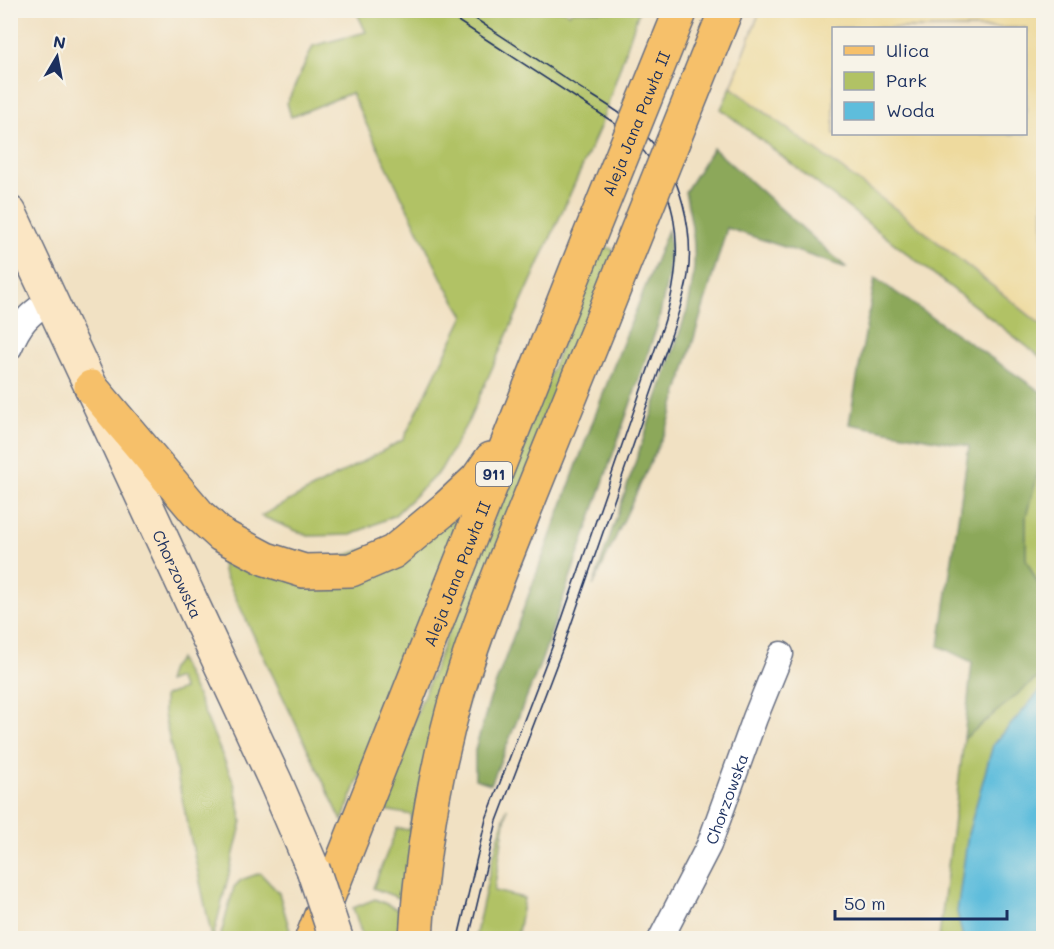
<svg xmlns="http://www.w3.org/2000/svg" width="1054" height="949" font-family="Mali,sans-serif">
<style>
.green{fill:#b1c265;stroke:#667862;stroke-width:1.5}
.forest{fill:#8ca85a;stroke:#546c5c;stroke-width:1.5}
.sand{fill:#eeda9e;stroke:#84847e;stroke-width:1.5;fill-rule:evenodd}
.water{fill:#5ebddc;stroke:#3c769d;stroke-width:1.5}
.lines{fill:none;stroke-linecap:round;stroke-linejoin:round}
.street-casing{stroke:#666d81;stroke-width:27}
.secondary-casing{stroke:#666d81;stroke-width:36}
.primary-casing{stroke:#666d81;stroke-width:36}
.street{stroke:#fff;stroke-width:24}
.secondary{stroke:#fbe6c4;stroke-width:33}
.primary{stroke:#f6c06b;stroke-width:33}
.tram{stroke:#1b2f5e;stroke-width:1.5}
.secondary-bridge-casing{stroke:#666d81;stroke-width:36;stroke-linecap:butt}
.primary-bridge-casing{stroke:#666d81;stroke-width:36;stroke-linecap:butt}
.secondary-bridge{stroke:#fbe6c4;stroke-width:33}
.primary-bridge{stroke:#f6c06b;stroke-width:33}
.labels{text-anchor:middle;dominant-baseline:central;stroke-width:5;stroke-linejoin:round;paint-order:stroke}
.shield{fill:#f7f3e8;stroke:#5d6a87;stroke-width:1.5}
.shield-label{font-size:15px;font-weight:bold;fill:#1b2f5e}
.street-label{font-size:16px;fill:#1b2f5e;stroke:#f7f3e8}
</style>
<rect width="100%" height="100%" fill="#f7f3e8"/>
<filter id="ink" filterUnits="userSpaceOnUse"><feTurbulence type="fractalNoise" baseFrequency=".0167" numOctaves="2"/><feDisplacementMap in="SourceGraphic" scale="12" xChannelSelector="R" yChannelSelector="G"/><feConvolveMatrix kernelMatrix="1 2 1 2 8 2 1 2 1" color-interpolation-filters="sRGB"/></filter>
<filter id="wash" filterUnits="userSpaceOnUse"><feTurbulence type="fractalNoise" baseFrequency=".008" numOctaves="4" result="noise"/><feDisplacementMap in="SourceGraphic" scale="24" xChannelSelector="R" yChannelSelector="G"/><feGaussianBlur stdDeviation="1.35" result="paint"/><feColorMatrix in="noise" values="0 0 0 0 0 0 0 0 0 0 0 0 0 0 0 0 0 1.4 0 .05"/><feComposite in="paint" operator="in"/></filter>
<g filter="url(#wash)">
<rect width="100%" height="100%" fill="#f1e1c3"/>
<path class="green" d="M564,10l5,4 3,-3h67l-39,116 -131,293 -29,51 -45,44 -44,20 -43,1 -47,-20 142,-76 61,-124 -20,-33 -93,-190 -60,24 -4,-14 26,-57 53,-14 -10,-21z
M731,87l165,122 147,117v33l-322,-250z
M601,245l13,5 -210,650 -31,-12 24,-60 12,2 3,-15 -33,-6z
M1041,392l3,3 -1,199 -17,-34v-44l17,-60z
M457,518l3,1 -2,8 -116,294 -111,-233 -8,-17 -2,-19 57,26z
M179,659l20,41 35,83 8,38 -29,117h-1l-48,-224v-18l19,-7 -5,-11 -11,4 4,-14z
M1043,675v263h-104l25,-199 68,-57z
M507,808l-13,83 30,7 -7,40h-42l18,-81z
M260,873l19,20 13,45h-72l14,-51 7,-7z
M375,899l27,12 -1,27h-38l-10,-30z"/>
<path class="forest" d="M713,148l134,120 -120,-40 -59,197 -75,161 94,-275c11,-47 9,-73 -2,-119z
M668,230l2,13 -2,33 -10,48 -117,338 -50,122 -16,-5v-29l15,-51 122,-329z
M875,278l166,114 2,64 -17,60v43l17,35v81l-11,7 -68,57 8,-77 -33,-16 30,-200 -120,-22z"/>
<path class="sand" d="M760,11h283v315l-147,-117 -165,-122zM834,28h192v106h-192z"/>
<path class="water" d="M1043,689v249h-80l-6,-26 11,-78 25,-89 47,-54z"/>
</g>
<g filter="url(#ink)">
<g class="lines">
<defs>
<g id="street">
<path d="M10,347c10,-24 18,-32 40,-47"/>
<path id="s1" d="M661,938l48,-93 46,-127 26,-64"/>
</g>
<g id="secondary">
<path id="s2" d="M10,213l266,570 37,86"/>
</g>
<g id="primary">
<path d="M91,387l109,129 21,19 45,24 38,12 47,-1 42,-18 53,-44 31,-29 14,-20"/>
<path id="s3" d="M312,938l276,-698"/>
<path d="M416,938c5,-84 19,-168 43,-250 20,-66 47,-131 73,-196 32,-78 64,-157 95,-236"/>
</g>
</defs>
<use href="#street" class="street-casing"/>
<use href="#secondary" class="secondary-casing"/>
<use href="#primary" class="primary-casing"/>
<use href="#street" class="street"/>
<use href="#secondary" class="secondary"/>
<use href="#primary" class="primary"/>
<path class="tram" d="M441,10l172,112c69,51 75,130 49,207l-108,313 -68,177 -28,119
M462,10c38,25 75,49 112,74 26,17 57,33 77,57 30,34 43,90 37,134 -3,20 -10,39 -16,58l-108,312 -67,176 -28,117"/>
<defs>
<path id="secondary-bridge" d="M313,869l23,69"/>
<g id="primary-bridge">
<path id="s4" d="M588,240l93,-230"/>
<path d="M627,256l99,-246"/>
</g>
</defs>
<use href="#secondary-bridge" class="secondary-bridge-casing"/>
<use href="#primary-bridge" class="primary-bridge-casing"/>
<use href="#secondary-bridge" class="secondary-bridge"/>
<use href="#primary-bridge" class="primary-bridge"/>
</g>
</g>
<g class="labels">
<rect class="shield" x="476" y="462" width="36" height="24" rx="4.5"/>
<g class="shield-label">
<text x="494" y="474">911</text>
</g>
<g class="street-label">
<text stroke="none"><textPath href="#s4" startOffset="126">Aleja Jana Pawła II</textPath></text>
<text stroke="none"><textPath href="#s2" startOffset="398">Chorzowska</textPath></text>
<text stroke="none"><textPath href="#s3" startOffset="392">Aleja Jana Pawła II</textPath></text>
<text stroke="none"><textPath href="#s1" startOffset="154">Chorzowska</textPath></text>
</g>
</g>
<rect width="1054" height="949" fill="none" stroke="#f7f3e8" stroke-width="36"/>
<rect x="832" y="27" width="195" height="108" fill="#f7f3e8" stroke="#9fa5b1" stroke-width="1.5"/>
<rect x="844" y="46" width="30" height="9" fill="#f6c06b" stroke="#9fa5b1" stroke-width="1.5"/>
<text x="886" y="57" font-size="18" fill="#1b2f5e">Ulica</text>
<rect x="844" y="72" width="30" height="18" fill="#b1c265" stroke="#9fa5b1" stroke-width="1.5"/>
<text x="886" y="87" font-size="18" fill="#1b2f5e">Park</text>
<rect x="844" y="102" width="30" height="18" fill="#5ebddc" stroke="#9fa5b1" stroke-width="1.5"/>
<text x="886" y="117" font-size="18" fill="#1b2f5e">Woda</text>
<g transform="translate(57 57) rotate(10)" stroke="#f7f3e8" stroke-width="4.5" paint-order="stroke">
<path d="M0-4.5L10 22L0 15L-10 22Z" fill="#1b2f5e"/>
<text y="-9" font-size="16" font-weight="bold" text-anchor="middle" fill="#1b2f5e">N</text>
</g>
<path d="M835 910v9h172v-9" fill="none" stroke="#1b2f5e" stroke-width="3"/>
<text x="844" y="910" font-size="18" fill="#1b2f5e" stroke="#f7f3e8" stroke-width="4.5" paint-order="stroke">50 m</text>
</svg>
